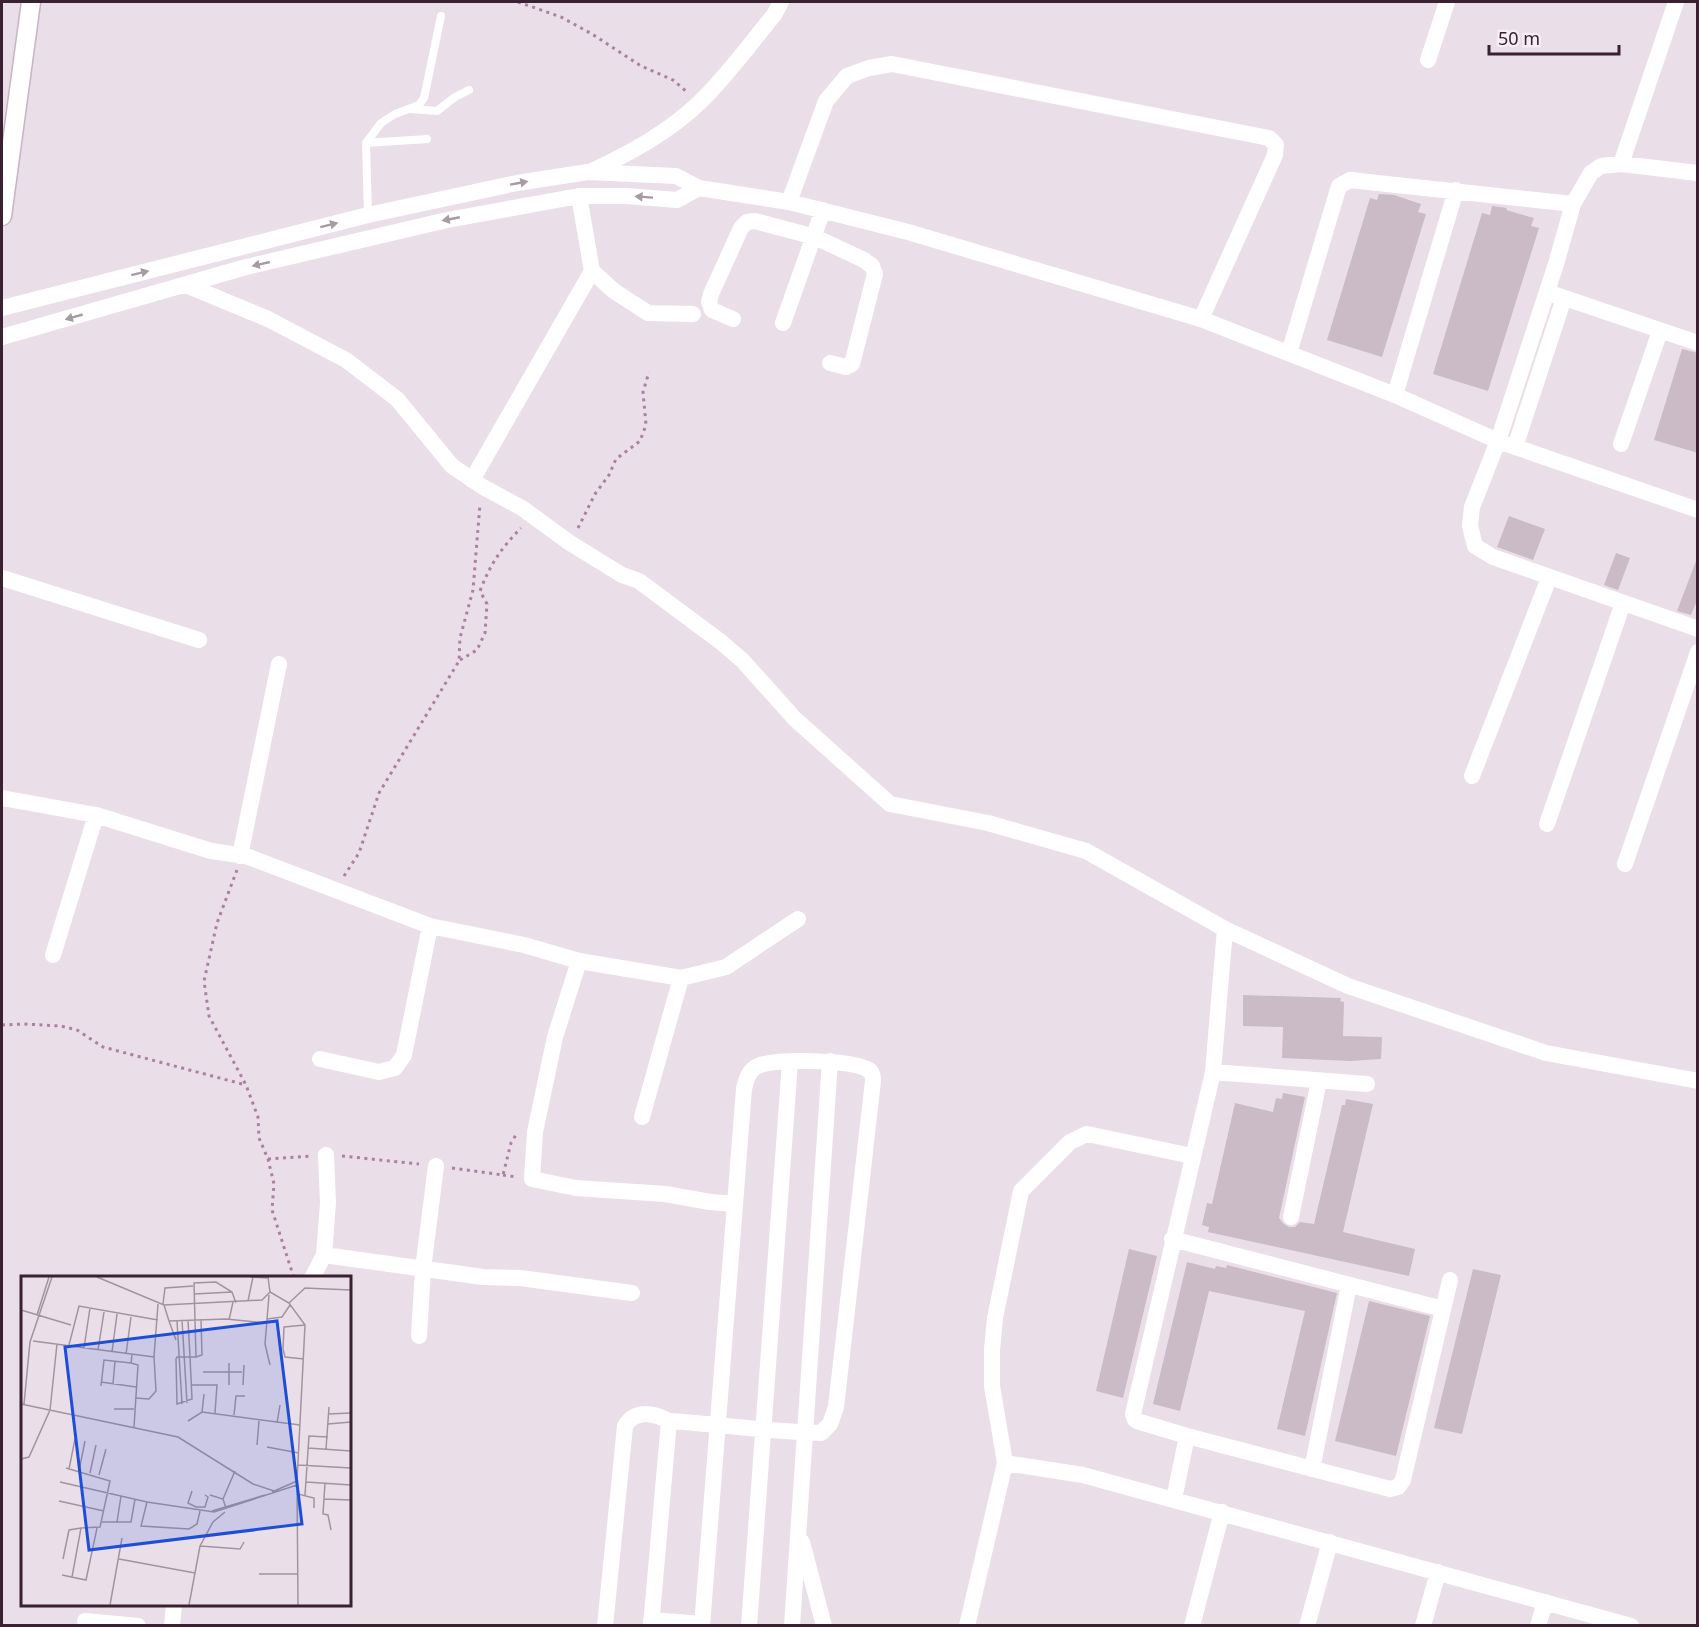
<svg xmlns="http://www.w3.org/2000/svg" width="1699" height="1627" font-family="'Noto Sans',sans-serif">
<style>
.building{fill:#cabbc7}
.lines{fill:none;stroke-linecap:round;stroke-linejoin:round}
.secondary-casing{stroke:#c9b2c4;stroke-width:21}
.path{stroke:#ac80a0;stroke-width:3;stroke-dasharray:3 4.5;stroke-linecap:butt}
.lane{stroke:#fff;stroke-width:8}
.street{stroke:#fff;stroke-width:16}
.secondary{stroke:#fff;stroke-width:18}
.oneway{fill:#a69ba2}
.inset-road{fill:none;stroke:#a3939f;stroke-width:1.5}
.view{fill:#1d4ed8;fill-opacity:0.15;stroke:#1d4ed8;stroke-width:3}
.inset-edge{fill:none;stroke:#392131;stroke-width:3}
</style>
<rect width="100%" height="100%" fill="#eadfe8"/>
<path class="building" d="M1379,194l15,1 27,9 -3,8 8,2 -44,143 -55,-17 43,-142 7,2z
M1492,206l15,2 -1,2 28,8 -3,8 8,2 -51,163 -55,-17 49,-161 8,2z
M1682,349l16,4v100l-44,-13z
M1509,516l36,13 -12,31 -36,-13z
M1616,553l14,5 -12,32 -14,-5z
M1696,561l2,37 -7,17 -14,-4z
M1243,995l98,3 -1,3 4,1 -1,34 39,1 -1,22 -31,2 -68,-3 1,-31 -40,-1z
M1283,1093l22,4 -26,121 5,6 5,3h6l5,-5 14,2 28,-119h3l1,-6 27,5 -30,128 72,17 -6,27 -201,-44 1,-5 -7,-2 5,-22 5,1 23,-101 38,9 3,-14 6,1z
M1129,1249l28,7 -34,142 -27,-7z
M1187,1262l28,7 1,-3 10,2 1,-3 110,28 -32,143 -28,-7 28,-118 -96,-20 -29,120 -27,-7z
M1473,1269l28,6 -39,159 -28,-6z
M1369,1301l61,15 -34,140 -61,-15z"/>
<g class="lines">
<defs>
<path id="secondary" d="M2,216l29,-214"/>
</defs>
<use href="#secondary" class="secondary-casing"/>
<path class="path" d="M518,2l43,15 31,17 49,32 32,14 14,12
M578,528l17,-34 14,-19 7,-16 24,-18 6,-16 -3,-33 6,-20
M460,660l17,-10 8,-17 2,-29 -7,-13c10,-26 21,-43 41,-63
M237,870l-20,53 -13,58 5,35 37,69 12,32 1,21 9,21 6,25 -2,26 22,68
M344,876l15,-23 20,-60 80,-132 1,-23 13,-48 7,-86
M2,1025l22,-1 37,2 16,4 26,17 143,38
M342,1156l77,8
M268,1159l43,-3
M452,1168l51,7 8,-32 6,-10
M503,1175l13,2"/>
<path class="lane" d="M411,109l26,2 18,-14 14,-7
M366,143l61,-4
M368,215l-2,-72 15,-20 14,-9 24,-9 5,-7 17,-82"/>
<path class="street" d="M1428,60l19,-58
M1621,164l55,-162
M592,171c38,-18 77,-39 108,-69 27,-26 50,-58 74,-87l7,-13
M1698,173l-77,-9 -20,2 -10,7 -18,31 -17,60 -58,177 -26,66 -2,19 5,20 18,11 205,72
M579,196l13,75 22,20 34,22 45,1
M789,202l37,-101 21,-25 22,-8 23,-4 377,74 7,7 -1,10 -74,164
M186,285l82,34 78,41 51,39 55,67 31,21 39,21 48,35 52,32 17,6 82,61 22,19 52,58 95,85 98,19 98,28 139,78 123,57 198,67 152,28
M1547,292l151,51
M2,308l366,-93 149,-32 71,-11 88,4 23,12 90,14 119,30 293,87 194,76 103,46 200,69
M733,319l-21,-9 -3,-8 2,-8 30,-66 6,-6 8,-1 60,16 49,23 8,6 3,8 -23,90 -6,3 -16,-4
M783,323l40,-113
M2,337l244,-70 201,-47 132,-24h47l51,4 22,-12
M1289,353l50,-167 11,-6 223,24
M1395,395l61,-205
M1621,444l39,-113
M1515,447l49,-149
M472,480l120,-209
M2,578l197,62
M1472,776l77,-198
M2,798l94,17 115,36 35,5 184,70 94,19 55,16 102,17 45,-11 72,-48
M1547,824l76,-221
M240,856l39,-192
M1625,864l73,-212
M53,955l43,-140
M579,961l-24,76 -20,95 -3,47 44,9 89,6 45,8 25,2
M320,1059l59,13 16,-4 9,-13 26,-129
M1213,1072l154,12
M642,1117l39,-139
M1291,1217l28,-136
M1172,1239l271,70
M324,1255l159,22 37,1 112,15
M312,1278l12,-23 4,-52 -2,-48
M419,1336l4,-67 13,-103
M1187,1436l203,53 8,-2 5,-7 47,-200
M1005,1463l78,12 548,151
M1312,1469l37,-184
M1174,1499l13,-63 -47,-14 -5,-2 -2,-6 80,-342 12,-143
M802,1542l22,84
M651,1620l51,4
M85,1621l53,5
M172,1626l2,-22
M605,1626l20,-200c10,-17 29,-13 44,-5
M651,1626l18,-205c50,3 101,11 152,12l9,-9 6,-17 37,-326c0,-5 -1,-10 -6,-12 -18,-9 -91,-11 -109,-3 -9,3 -12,14 -14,23l-42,537
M749,1626l41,-564
M792,1626l38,-565
M967,1626l38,-163 -13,-77v-36l3,-32 26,-127 49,-49 17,-8 105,22
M1192,1626l30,-114
M1307,1626l23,-84
M1423,1626l15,-54
M1538,1626l7,-24"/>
<use href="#secondary" class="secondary"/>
</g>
<defs><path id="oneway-solid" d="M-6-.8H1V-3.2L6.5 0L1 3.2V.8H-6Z" transform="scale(1.5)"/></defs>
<g class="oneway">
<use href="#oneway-solid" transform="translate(519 183) rotate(-10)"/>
<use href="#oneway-solid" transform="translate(644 197) rotate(-176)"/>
<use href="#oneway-solid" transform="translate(451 219) rotate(169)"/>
<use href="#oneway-solid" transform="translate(329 225) rotate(-14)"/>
<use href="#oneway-solid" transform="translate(261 264) rotate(167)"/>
<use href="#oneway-solid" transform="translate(140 273) rotate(-14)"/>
<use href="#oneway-solid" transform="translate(74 317) rotate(164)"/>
</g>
<g transform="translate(21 1276)">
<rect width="330" height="330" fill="#eadfe8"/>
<path class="inset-road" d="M76,1l67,28 98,-5 8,-8M229,1l18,1M247,1l2,15 19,11 16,22 -8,156 1,124M173,18l38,-2M248,19l-4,49 5,21M227,25l5,-24M268,27l16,-15 46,2M142,28l2,-16 28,-2M143,29l5,16 57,-2 40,4M0,34l50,15M16,39l12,-38M246,43l15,-2 8,-12M161,44l5,83M167,44l2,37 2,42 -15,5 -1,-45 1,-2h19l-2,-74 22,-1 16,10 4,11M208,44l4,-18M148,45l7,19M156,45l5,83M12,65l121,16M48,69l10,-39 79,14M63,72l6,-40M77,74l6,-38M91,76l5,-38M105,78l5,-37M111,79l-1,8 7,2 -4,62M175,81l6,-2 -1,-36M283,83l-19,-2 -2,-8 1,-22 21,-2M208,87v22M182,96h39M80,106l35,5M92,108l2,-23M170,109h26l-2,28M222,109l1,-20M80,110l3,-26 27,3M114,122l14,1 7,-8 -2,-34 4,-53M0,128l157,33 75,47 21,7M3,128l6,-62 22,-65M93,133h20M181,136l2,-18M307,138l23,-1M213,139l2,-19h9M167,145l14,-9 98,13M256,147l3,-18M307,148l23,-2M236,169l2,-24M246,171l32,6M287,172l43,3M305,173l3,-42M0,183l8,-2 21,-47 7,-66M277,189l53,3M45,192l44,13 -10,46 -19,1 -9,49M48,193l6,-30M58,195l6,-30M69,197l6,-28M78,199l7,-26M39,206l87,20 67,10 83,-27M285,206l45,3M304,207l-2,31 5,1 3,15M171,215l-4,12 8,4h9l3,-10 -3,-2M251,216l25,-11M277,218l16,4v10M189,219l13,4 3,9M284,219l4,-59 19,1M202,223l12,-28M303,223l27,1M38,225l45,10M126,226l-6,24 48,3 8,-5 3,-13M191,235l53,-16M81,246h29l4,-23M96,246l4,-26M179,270l40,3 4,-7M42,283l6,-29 12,-2M98,283l76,14M238,298h38M41,299l24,5 11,-52M89,329l12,-67M168,329l11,-59 13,-24 12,-10"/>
<path class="view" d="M256,45l25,203 -213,26 -24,-203z"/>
<rect width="330" height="330" class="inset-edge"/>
</g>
<rect width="1699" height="1627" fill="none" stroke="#392131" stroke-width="6"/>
<path d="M1489 45v9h130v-9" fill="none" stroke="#392131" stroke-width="3"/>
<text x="1498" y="45" font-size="18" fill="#392131" stroke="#f7eff6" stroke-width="4.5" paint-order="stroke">50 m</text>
</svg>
